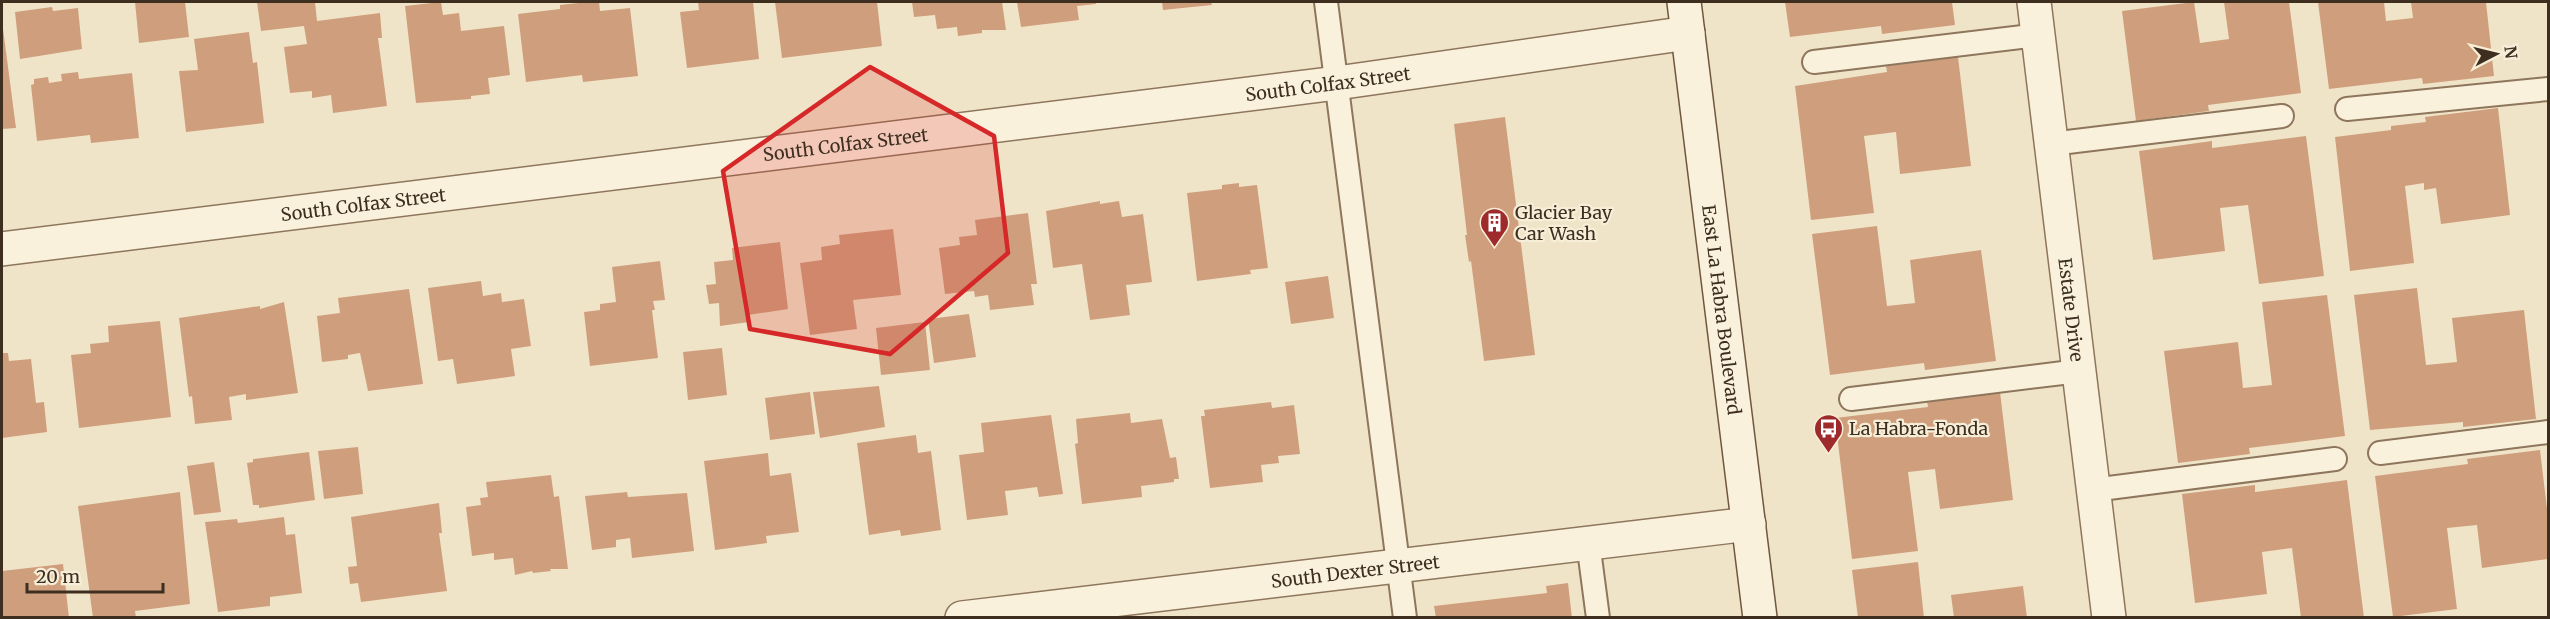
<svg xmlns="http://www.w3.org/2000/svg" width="2550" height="619" font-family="Merriweather,serif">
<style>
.building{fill:#cf9f7d}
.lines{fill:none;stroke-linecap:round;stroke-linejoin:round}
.service-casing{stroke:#8d765c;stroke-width:26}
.minor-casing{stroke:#8d765c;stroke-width:36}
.secondary-casing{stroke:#6f573f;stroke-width:36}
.service{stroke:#faf1dc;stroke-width:22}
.minor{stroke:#faf1dc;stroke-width:33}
.secondary{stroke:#faf1dc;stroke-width:33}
.marked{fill:#d62828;fill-opacity:0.2;stroke:#d62828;stroke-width:4.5;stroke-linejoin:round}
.labels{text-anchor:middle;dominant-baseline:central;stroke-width:4.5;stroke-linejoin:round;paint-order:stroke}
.street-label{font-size:18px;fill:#3d2e20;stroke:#f7eed8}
.poi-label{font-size:18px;fill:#3d2e20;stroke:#f7eed8;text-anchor:start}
</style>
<rect width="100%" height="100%" fill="#f0e4c8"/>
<path class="building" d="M135,2h50l4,35 -50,6z
M257,2h58l2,19 63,-8 2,25h-4l9,68 -54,7 -2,-18 -19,3v-7l-22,2 -6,-46 23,-3 -3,-18 -43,5z
M441,2l2,13 16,-2 2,18 43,-5 6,49 -22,3 2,16 -19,2v3l-55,4 -11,-97z
M588,2h11l1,9 30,-3 8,68 -55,6 -1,-7 -56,7 -8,-68 42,-5v-4z
M698,2h55l6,57 -72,9 -7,-56 19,-2z
M775,2h102l5,44 -100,12z
M912,2h90l4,28h-24v3l-24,3 -1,-9 -20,2 -2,-14 -21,2z
M1017,2h79v2l-19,2 2,14 -58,7z
M1162,2h49l1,3 -49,5z
M1785,2h167l3,23 -73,9 -1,-8 -91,11z
M2194,2l6,41 29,-4 -5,-37h65l12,91 -93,12 1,6 -73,10 -14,-110z
M2318,2h66l2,19 27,-3 -2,-16h75l8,74 -71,8 -1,-6 -93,11z
M52,7l1,4 25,-3 4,41 -62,10 -5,-47z
M2,21l14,107 -14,1z
M249,32l4,31 4,-1 7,61 -78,9 -7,-61 19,-1 -4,-31z
M1958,57l13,109 -71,8 -4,-42 -32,4 10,77 -63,7 -16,-134 92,-14 -1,-6z
M78,72l1,7 53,-6 7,65 -48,5 -1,-8 -53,6 -6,-56 3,-1v-5l14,-2 1,6 13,-2 -1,-7z
M2498,108l12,107 -69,9 -5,-36 -12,2v-7l-19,3 9,77 -64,8 -15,-134 56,-7v-4l35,-4 -1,-5z
M1505,117l30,238 -51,6 -13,-100 -2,1 -4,-27h2l-13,-111z
M2306,136l18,140 -65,8 -11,-79 -28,3 5,43 -72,9 -14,-109 73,-10v7z
M1239,183v4l18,-2 11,83 -18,2 1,4 -54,7 -10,-88 35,-4v-4z
M1100,201v3l19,-3 3,16 21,-3 9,68 -26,3 4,30 -40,5 -8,-56 -29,4 -7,-57z
M1028,213l9,71h-6l3,21 -44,5 -2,-15 -13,2 -1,-6 -29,3 -6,-46 21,-3 -1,-8 18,-2 -2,-15z
M1877,226l10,80 28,-3 -5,-43 71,-10 15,111 -71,9 -1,-7 -94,12 -18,-141z
M893,229l8,66 -48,5 4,29 -47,6 -10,-72 22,-3 -1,-13 19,-3 -1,-9z
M780,242l8,67 -40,6 1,7 -29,4 -1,-23 -10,1 -3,-19 10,-1 -2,-22 19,-2 -1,-12z
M660,261l5,39 -12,1 2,9h-3l6,48 -68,8 -6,-54 16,-2v-6l16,-2 -4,-35z
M1328,276l6,42 -43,6 -6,-42z
M481,281l2,15 18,-3 1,9 22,-3 7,47 -20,3 4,27 -58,8 -4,-25 -15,2 -10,-73z
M2417,288l9,77 31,-3 -5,-44 72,-8 12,109 -73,8v-5l-93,8 -16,-135z
M409,289l14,95 -55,7 -8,-38 -12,2v4l-26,3 -5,-46 23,-3 -2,-15z
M2327,295l18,141 -96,12 1,6 -72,9 -14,-112 74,-9 5,46 29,-3 -10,-83z
M284,302l14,91 -52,7v-6l-17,3 3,23 -37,4 -3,-28 -3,1 -10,-79 81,-12v3z
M969,314l7,43 -42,6 -6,-44z
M160,321l11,96 -92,11 -8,-73 20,-2 -1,-9 19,-2 -1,-16z
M925,322l5,48 -49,5 -5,-47z
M722,348l5,47 -39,5 -5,-48z
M2,353h6l1,8 22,-2 5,44 8,-1 3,30 -45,6z
M879,386l6,41 -65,11 -7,-46z
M810,392l5,42 -45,6 -5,-42z
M2000,392l13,108 -73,9 -5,-40 -27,3 10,79 -66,8 -17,-141 93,-11 -1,-6z
M1271,402l1,6 22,-3 6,49 -22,2 1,7 -18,2 2,17 -53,6 -9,-72h4l-1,-6z
M1130,413l1,10 31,-4 8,39 6,-1 3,22h-5v3l-33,4 1,11 -60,7 -7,-60 3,-1 -2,-24z
M1051,415l12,79 -24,3 -2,-10 -32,4 3,24 -41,5 -8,-65 25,-3 -3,-29z
M916,435l2,18 13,-2 10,79 -40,6 -1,-6 -31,5 -12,-92z
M358,447l5,47 -39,5 -6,-48z
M2540,450l8,67v42l-66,9 -5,-43 -30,3 10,81 -64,8 -18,-141 93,-12 -1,-5z
M309,452l6,48 -56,8v-3h-6l-6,-42 6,-1v-3z
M768,453l2,23 21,-3 8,59 -33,4 1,7 -52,7 -11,-89z
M214,462l7,50 -27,3 -7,-49z
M551,475l3,22 5,-1 9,73h-18l1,2 -18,2 -1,-2 -17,4 -2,-17 -19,2v-7l-22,3 -6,-49 15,-2 -1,-7 8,-1 -2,-15z
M2347,480l17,138h-63l-9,-70 -30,4 5,42 -72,9 -13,-109 73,-9v7z
M180,492l10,112 -55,7 1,7h-43l-15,-112z
M627,492l1,5 59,-4 7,58 -62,7 -2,-20 -14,2v7l-24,3 -7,-54z
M439,503l3,30h-3l8,58 -86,11 -3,-19 -8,1 -2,-17 9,-1 -6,-49z
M284,517l2,18 9,-1 7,59 -32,4v9l-52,6 -13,-90 32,-3 1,4z
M1918,562l6,56h-66l-6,-48z
M63,564l6,54h-67v-47z
M1568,583l4,35h-136l-2,-12 113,-13 -1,-7z
M2023,586l4,32h-73l-3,-23z"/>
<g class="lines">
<defs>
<path id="service" d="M1326,2l79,616
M1814,62l224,-27
M2347,109l201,-20
M2051,144l231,-28
M1851,399l228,-28
M2380,453l168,-21
M2093,490l242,-31
M1588,542l10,76"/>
<g id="minor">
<path id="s1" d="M2034,2l75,616"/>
<path id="s2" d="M2,249l1335,-166 351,-50"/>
<path id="s3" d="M962,618l787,-94"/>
</g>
<g id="secondary">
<path id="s4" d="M1684,2l76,616"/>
</g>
</defs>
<use href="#service" class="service-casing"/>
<use href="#minor" class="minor-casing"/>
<use href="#secondary" class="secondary-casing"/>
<use href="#service" class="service"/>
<use href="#minor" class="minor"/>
<use href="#secondary" class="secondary"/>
</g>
<path class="marked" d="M870,67l124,69 14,117 -118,101 -140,-25 -27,-158z"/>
<defs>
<symbol id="building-pin" viewBox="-11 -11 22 30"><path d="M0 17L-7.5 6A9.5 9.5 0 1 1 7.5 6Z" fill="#9e2a2b" stroke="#f7eed8"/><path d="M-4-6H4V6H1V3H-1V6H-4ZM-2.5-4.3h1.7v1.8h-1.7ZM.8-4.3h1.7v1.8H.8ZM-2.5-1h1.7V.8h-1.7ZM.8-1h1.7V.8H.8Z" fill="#fff"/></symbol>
<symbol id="bus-pin" viewBox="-11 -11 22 30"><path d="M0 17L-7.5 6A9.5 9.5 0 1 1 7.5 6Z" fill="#9e2a2b" stroke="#f7eed8"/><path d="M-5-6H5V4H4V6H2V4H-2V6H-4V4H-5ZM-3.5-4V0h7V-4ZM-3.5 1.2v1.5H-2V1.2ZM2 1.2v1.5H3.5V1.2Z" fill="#fff"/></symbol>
</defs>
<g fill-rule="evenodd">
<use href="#building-pin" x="1478" y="206" width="33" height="45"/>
<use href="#bus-pin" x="1812" y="412" width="33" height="45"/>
</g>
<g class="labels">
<g class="street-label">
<text stroke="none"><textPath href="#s2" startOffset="1336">South Colfax Street</textPath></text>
<text stroke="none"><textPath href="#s2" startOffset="850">South Colfax Street</textPath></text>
<text stroke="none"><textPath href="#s2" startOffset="364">South Colfax Street</textPath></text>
<text stroke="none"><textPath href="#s4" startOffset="310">East La Habra Boulevard</textPath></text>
<text stroke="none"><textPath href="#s1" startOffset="310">Estate Drive</textPath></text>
<text stroke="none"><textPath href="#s3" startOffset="396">South Dexter Street</textPath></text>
</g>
<g class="poi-label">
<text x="1515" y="212">Glacier Bay<tspan x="1515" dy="21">Car Wash</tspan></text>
<text x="1849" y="428">La Habra-Fonda</text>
</g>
</g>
<rect width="2550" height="619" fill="none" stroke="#3d2e20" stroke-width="6"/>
<g transform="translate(2496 54) rotate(83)" stroke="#f7eed8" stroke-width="4.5" paint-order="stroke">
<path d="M0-4.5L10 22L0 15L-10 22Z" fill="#3d2e20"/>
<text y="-9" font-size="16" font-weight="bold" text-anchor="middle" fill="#3d2e20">N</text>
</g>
<path d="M27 583v9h136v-9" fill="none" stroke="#3d2e20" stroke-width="3"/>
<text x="36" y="583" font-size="18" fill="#3d2e20" stroke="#f7eed8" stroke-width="4.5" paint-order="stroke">20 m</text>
</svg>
